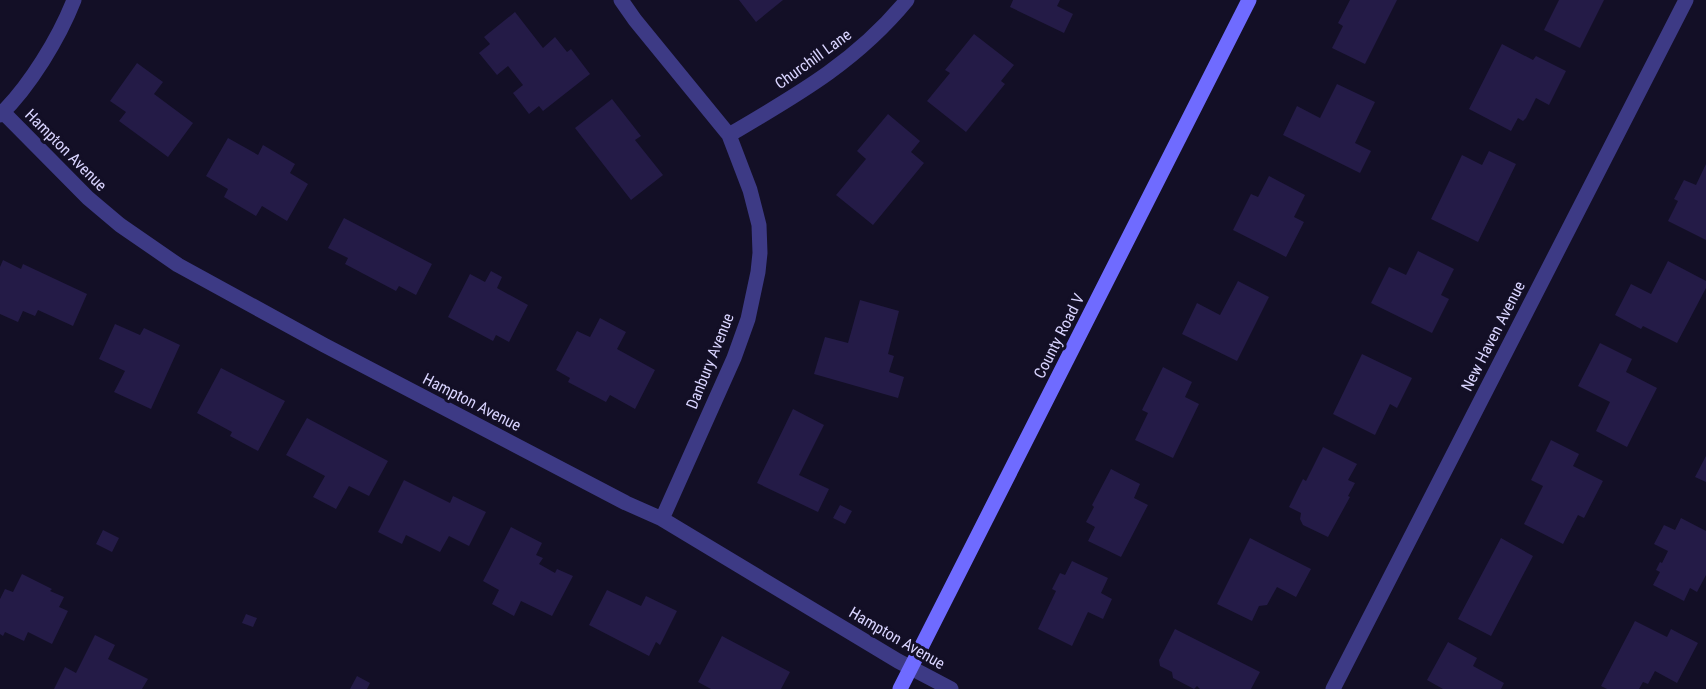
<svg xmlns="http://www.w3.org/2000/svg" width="1706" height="689" font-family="'Roboto Condensed',sans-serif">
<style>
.building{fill:#241b47}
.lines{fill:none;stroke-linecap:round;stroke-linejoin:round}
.street{stroke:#3d3a85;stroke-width:15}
.secondary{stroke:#6f6bff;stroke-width:15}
.labels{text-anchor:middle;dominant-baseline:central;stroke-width:6;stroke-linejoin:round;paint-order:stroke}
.street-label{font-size:16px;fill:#d9d4ff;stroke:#130f26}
</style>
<rect width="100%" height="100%" fill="#130f26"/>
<path class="building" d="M739,0h44l-27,22z
M1013,0h47l-3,6 16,8 -9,19 -54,-26z
M1350,0h47l-32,64 -33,-16 11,-22 -5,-3z
M1559,0h45l-24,48 -36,-18z
M515,12l28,36 12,-11 12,15 4,-3 19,25 -47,37 -4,-5 -10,8 -16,-21 10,-8 -15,-19 -11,9 -18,-22 11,-9 -6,-7z
M974,34l40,31 -13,16 4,3 -39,48 -39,-31 23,-28 -5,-3z
M1502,44l31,16 3,-4 30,15 -17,34 -13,-7 -10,20 -3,3 -5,-3 -7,13 -42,-22z
M137,63l26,19 -9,12 39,29 -25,34 -49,-36 7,-9 -16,-11z
M1337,84l38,18 -20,41 16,8 -11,22 -77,-38 14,-29 23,12z
M612,99l29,37 -6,4 28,35 -32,25 -56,-72z
M888,114l32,27 -9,11 13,11 -51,62 -37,-30 30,-36 -9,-8z
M228,138l30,17 5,-10 32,19 -5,9 18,11 -21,37 -25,-15 -6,10 -32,-19 4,-8 -22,-13z
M1489,151l27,13 -38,78 -47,-23 31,-64 20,10z
M1706,164v76l-38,-19 10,-20 -4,-2 10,-19 12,5z
M1269,176l36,19 -11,22 10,5 -18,35 -53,-27 18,-36 7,3z
M344,218l88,46 -16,31 -17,-9 -3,5 -51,-27 3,-6 -20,-10z
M1418,251l36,18 -13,26 8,4 -17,34 -61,-30 18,-36 17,8z
M3,260l18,9 2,-5 64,30 -14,32 -35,-16 -3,6 -12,-5 -5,11 -18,-8v-47z
M1668,261l38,20v7l-29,55 -34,-17 -2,3 -26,-14 16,-31 20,10z
M491,271l11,6 -5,11 31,17 -19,37 -13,-7 -3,6 -45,-24 22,-43 15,8z
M1238,281l31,16 -32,64 -55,-27 15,-31 23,12z
M860,300l39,11 -11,43 6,2 -5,16 15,5 -6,21 -84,-24 11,-37 23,6z
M600,318l26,14 -9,17 38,21 -20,39 -25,-14 -4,7 -38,-20 2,-4 -14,-8 21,-39 13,6z
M115,324l25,11 4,-7 36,17 -29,64 -37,-17 11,-21 -26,-12z
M1600,343l32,16 -6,13 31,16 -30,59 -31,-16 14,-29 -32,-16z
M1362,354l50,24 -15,30 -7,-4 -15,31 -42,-21z
M1163,367l29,15 -7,15 14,7 -26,54 -38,-18 13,-27 -6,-3z
M221,368l64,33 -27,50 -28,-15 2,-4 -35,-19z
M793,409l31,16 -25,50 30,14 -11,23 -61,-29z
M307,418l81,43 -19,35 -20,-10 -13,23 -23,-12 12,-21 -39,-21z
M1551,440l28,14 -6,12 30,15 -19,37 -6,-3 -15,29 -39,-20 19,-38 -12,-6z
M1323,447l34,17 -9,16 7,3 -7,13 2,1 -22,40 -25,-12 -3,-6 1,-6 -12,-6 14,-28 3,2z
M1706,456v26l-11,-5z
M1111,469l29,15 -6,14 14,7 -27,52 -33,-16 7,-14 -9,-5 8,-15 -2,-2z
M404,480l46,23 3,-7 33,16 -17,34 -20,-10 -9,16 -34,-17 -4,9 -24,-12z
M840,505l12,6 -7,13 -12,-6z
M1681,518l25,13v44l-9,17 -7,-4 -6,13 -31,-16 7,-13 -4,-2 4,-8 2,1 6,-12 -14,-7 10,-19 11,5z
M511,527l31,16 -6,12 7,3 -4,6 16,9 2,-4 16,7 -21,40 -31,-15 -7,15 -22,-12 7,-14 -16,-9z
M103,530l16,8 -7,14 -16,-8z
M1250,538l61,31 -15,28 -19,-10 -10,18 -8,1 -7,15 -35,-17z
M1501,538l32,18 -42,80 -33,-17z
M1072,561l36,17 -7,15 11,6 -9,20 -15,-7 -16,34 -34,-17 18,-38 -4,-2 8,-16 5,2z
M22,574l30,15 -2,2 14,6 -5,10 9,4 -16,33 -24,-12 -4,9 -19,-9 -2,4 -3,-2v-35l5,-10 8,3z
M607,590l34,16 5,-10 31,15 -17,34 -4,-3 -7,14 -60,-31z
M246,614l11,4 -4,9 -11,-4z
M1635,621l32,16 4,-8 27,14 -21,40 -22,-12 -7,13 -5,-2 -4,7h-32l-6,-3z
M1175,629l85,43 -9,17h-51l-3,-3 -3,3 -21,-11 -1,-6 -12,-6 -1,-6z
M95,635l20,10 -7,14 40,20 -6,10h-88l11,-22 11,6z
M722,636l68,36 -9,17h-70l-13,-7z
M1448,642l29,16 -4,8 31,17 -3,6h-58l-16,-9z
M357,676l13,7 -3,6h-17z"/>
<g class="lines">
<path class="street" d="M621,0l14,20 94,115 21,55 9,35 1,28 -2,19 -10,47 -14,39 -72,161
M3,112l85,86 32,27 58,40 146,80 302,158 36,16 236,142 53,28
M0,115c30,-29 59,-77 74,-115
M729,135c68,-40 127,-73 178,-135
M1333,689l353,-689"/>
<path class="secondary" d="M900,689l349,-689"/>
</g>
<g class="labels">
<g class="street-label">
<text transform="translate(813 59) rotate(-36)">Churchill Lane</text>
<text transform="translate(66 150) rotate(45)">Hampton Avenue</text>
<text transform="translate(1059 336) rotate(-63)">County Road V</text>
<text transform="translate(1493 336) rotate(-63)">New Haven Avenue</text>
<text transform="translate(710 361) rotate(-68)">Danbury Avenue</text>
<text transform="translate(472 402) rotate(27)">Hampton Avenue</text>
<text transform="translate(897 638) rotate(30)">Hampton Avenue</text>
</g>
</g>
</svg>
